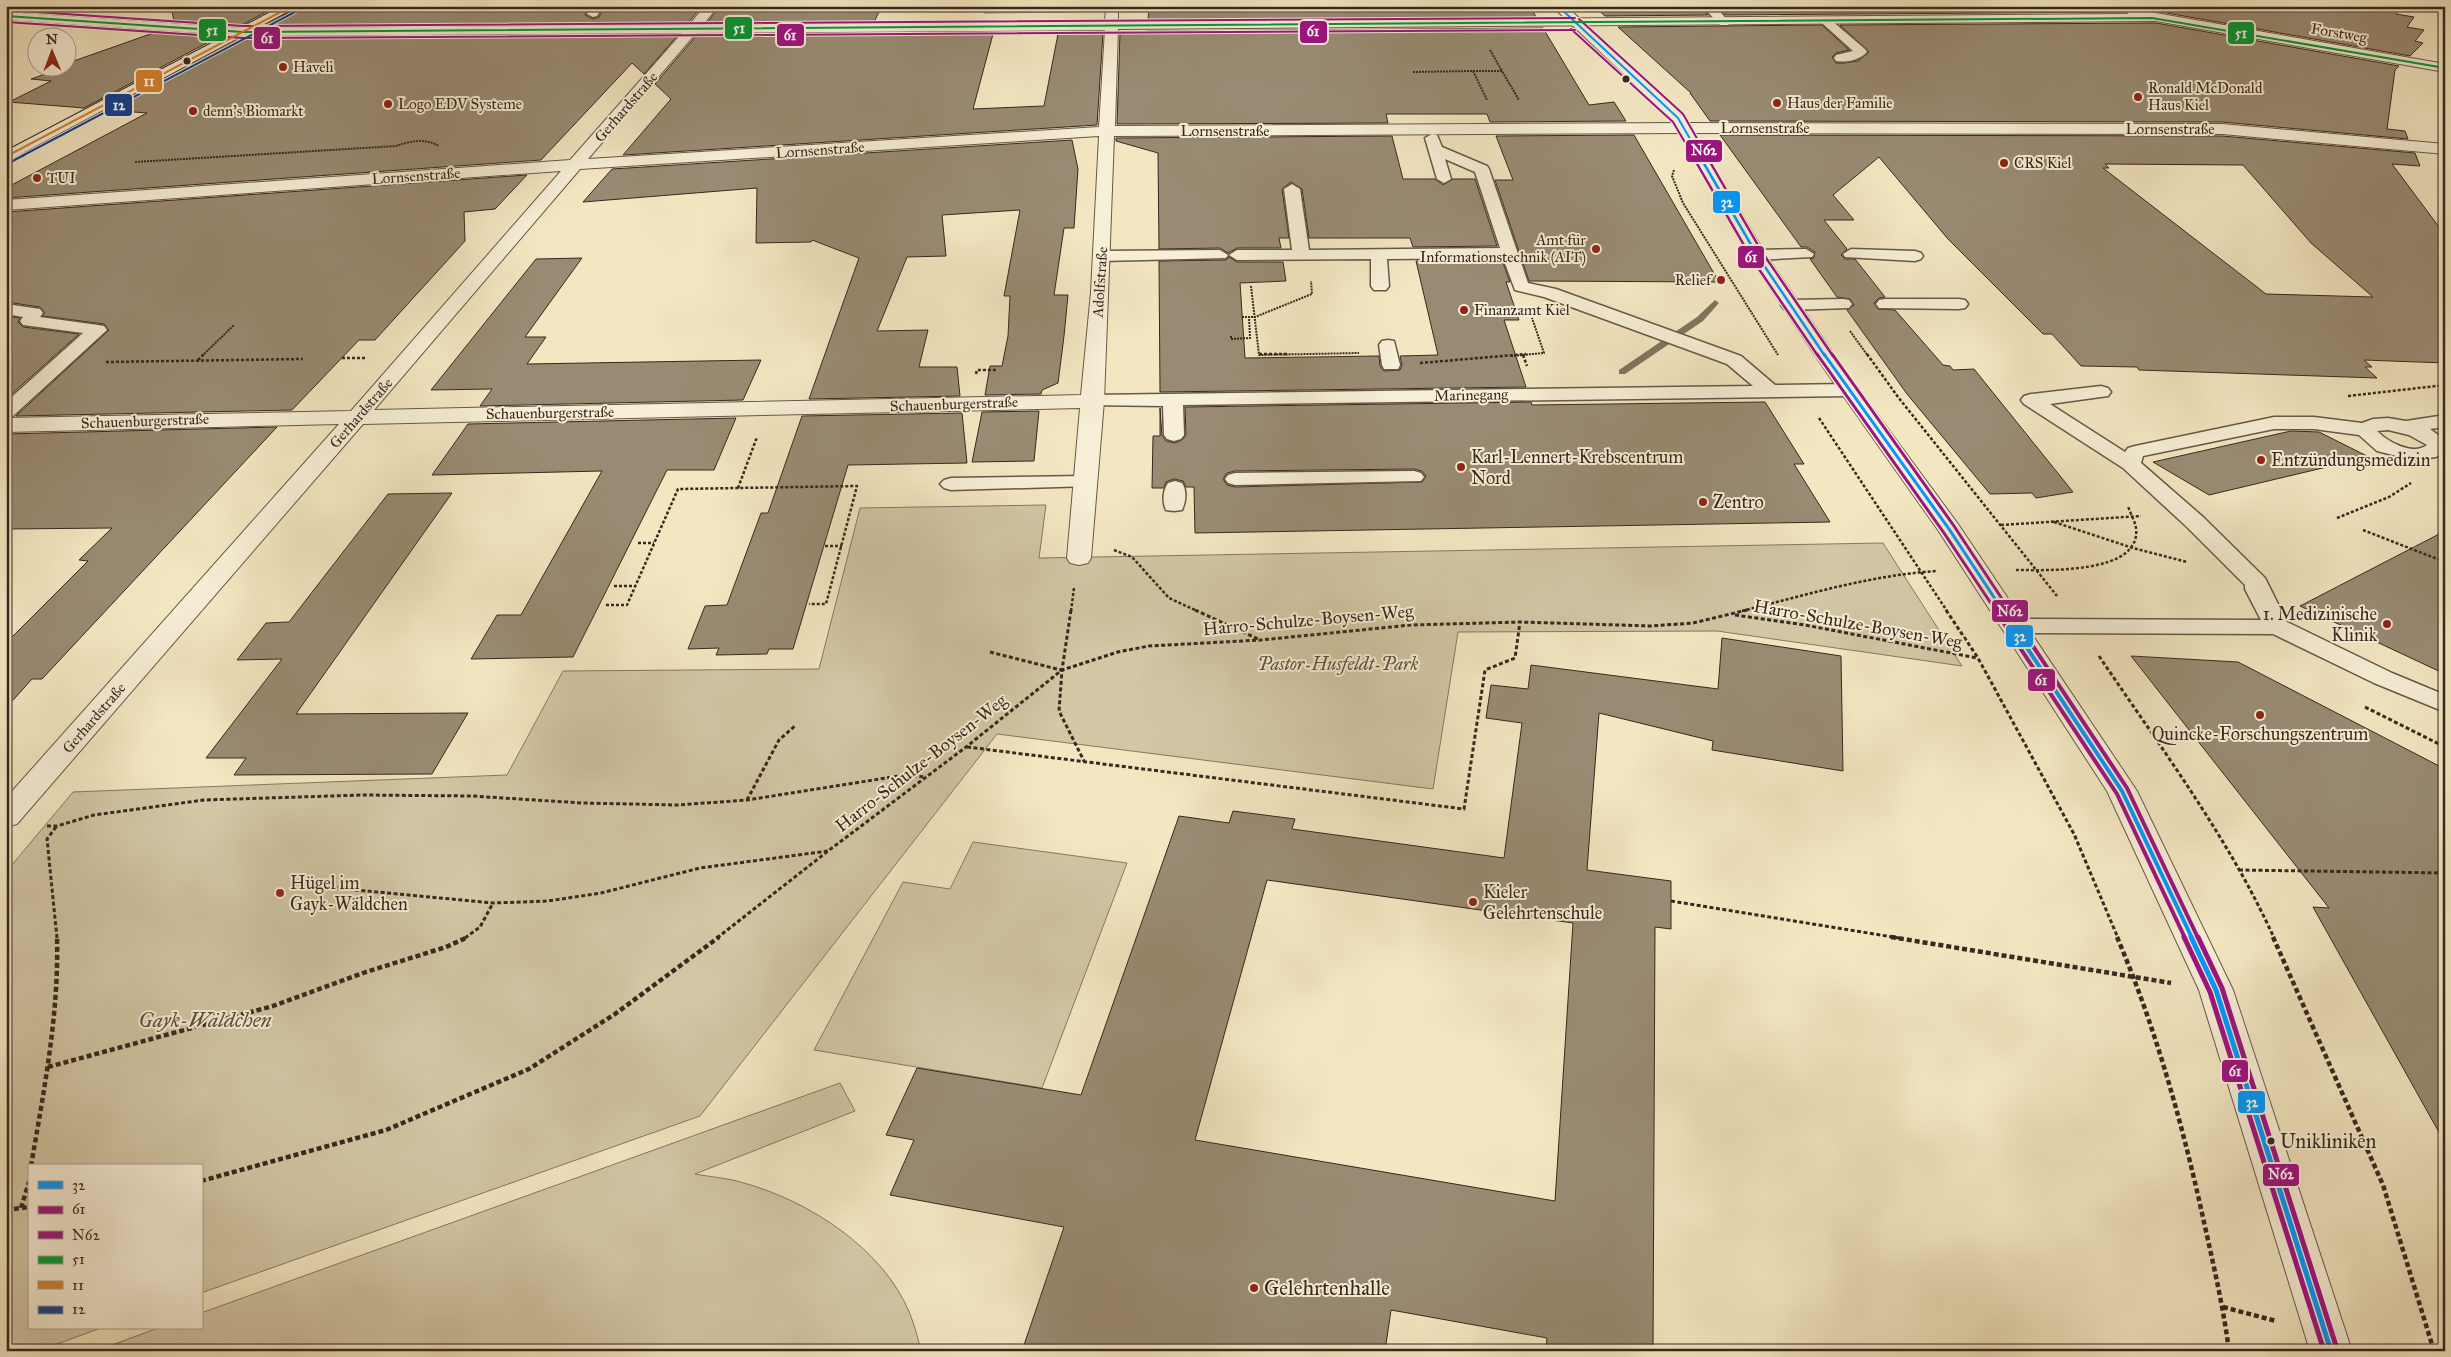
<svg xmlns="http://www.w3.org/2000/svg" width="2451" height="1357" font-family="'IM FELL Great Primer',serif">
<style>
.green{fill:#d3c7a6;stroke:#857862}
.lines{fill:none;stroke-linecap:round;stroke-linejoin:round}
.stream{fill:#81745f;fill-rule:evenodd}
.building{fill:#998b73;stroke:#37281e;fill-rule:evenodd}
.service-casing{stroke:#665847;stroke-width:3}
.minor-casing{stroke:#665847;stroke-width:2}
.tertiary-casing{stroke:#665847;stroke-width:2}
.secondary-casing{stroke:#37281e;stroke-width:2}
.path-far3{stroke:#37281e;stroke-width:2;stroke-dasharray:2 1;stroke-linecap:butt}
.path-far2{stroke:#37281e;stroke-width:2.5;stroke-dasharray:3 2;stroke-linecap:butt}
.path-far1{stroke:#37281e;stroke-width:3;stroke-dasharray:4 2.5;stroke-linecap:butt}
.path{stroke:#37281e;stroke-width:4.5;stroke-dasharray:5 3;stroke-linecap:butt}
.service{fill:#f7efd7;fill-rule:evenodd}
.minor{fill:#f7efd7;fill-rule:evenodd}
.tertiary{fill:#f7efd7;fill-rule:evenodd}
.secondary{fill:#f7efd7;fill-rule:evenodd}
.bus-1-far4-casing{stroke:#f7efd7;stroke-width:4}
.bus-1-far3-casing{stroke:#f7efd7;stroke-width:5}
.bus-1-far2-casing{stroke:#f7efd7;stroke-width:6}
.bus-1-far1-casing{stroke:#f7efd7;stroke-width:8}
.bus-1-casing{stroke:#f7efd7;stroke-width:9}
.bus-2-far4-casing{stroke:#f7efd7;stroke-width:4}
.bus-2-far3-casing{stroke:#f7efd7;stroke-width:5}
.bus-2-far2-casing{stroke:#f7efd7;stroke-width:6}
.bus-2-far1-casing{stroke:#f7efd7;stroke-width:8}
.bus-2-casing{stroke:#f7efd7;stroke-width:9}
.bus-3-far4-casing{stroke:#f7efd7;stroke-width:4}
.bus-3-far3-casing{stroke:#f7efd7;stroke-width:5}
.bus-3-far2-casing{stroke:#f7efd7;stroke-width:6}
.bus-3-far1-casing{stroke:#f7efd7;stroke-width:8}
.bus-3-casing{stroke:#f7efd7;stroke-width:9}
.bus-4-casing{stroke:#f7efd7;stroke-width:4}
.bus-5-far1-casing{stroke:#f7efd7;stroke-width:4}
.bus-5-casing{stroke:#f7efd7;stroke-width:5}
.bus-6-far1-casing{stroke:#f7efd7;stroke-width:4}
.bus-6-casing{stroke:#f7efd7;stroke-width:5}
.bus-1-far4{stroke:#09f;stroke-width:2}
.bus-1-far3{stroke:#09f;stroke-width:2.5}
.bus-1-far2{stroke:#09f;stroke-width:3}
.bus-1-far1{stroke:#09f;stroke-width:4}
.bus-1{stroke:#09f;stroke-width:5}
.bus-2-far4{stroke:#9d1380;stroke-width:2}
.bus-2-far3{stroke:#9d1380;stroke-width:2.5}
.bus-2-far2{stroke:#9d1380;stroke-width:3}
.bus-2-far1{stroke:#9d1380;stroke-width:4}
.bus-2{stroke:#9d1380;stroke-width:5}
.bus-3-far4{stroke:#9d1380;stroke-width:2}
.bus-3-far3{stroke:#9d1380;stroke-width:2.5}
.bus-3-far2{stroke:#9d1380;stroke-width:3}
.bus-3-far1{stroke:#9d1380;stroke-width:4}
.bus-3{stroke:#9d1380;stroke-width:5}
.bus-4{stroke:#093;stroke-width:2}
.bus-5-far1{stroke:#d7822f;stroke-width:2}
.bus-5{stroke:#d7822f;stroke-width:2.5}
.bus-6-far1{stroke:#0f3f93;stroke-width:2}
.bus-6{stroke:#0f3f93;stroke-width:2.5}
.bus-dot{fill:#37281e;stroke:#f7efd7;stroke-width:2}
.poi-dot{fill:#8f2418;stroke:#f7efd7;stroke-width:2}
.labels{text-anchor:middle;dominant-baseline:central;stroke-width:4;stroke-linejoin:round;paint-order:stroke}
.far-street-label{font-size:15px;fill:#37281e;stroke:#f7efd7}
.far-poi-label{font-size:15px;fill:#37281e;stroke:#f7efd7;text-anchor:start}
.poi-label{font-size:18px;fill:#37281e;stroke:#f7efd7;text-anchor:start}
.street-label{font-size:18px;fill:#37281e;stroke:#f7efd7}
.park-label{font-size:18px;font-style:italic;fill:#5e5040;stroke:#f7efd7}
.near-bus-label{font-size:20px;fill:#37281e;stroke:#f7efd7;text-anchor:start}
.near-park-label{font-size:21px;font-style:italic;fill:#5e5040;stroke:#f7efd7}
.near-poi-label{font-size:21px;fill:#37281e;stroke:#f7efd7;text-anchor:start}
.line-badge{stroke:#f7efd7;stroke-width:2}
.badge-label{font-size:14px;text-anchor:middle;font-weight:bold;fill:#fff}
</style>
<rect width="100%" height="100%" fill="#f3e7c2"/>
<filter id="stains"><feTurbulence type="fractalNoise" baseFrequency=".004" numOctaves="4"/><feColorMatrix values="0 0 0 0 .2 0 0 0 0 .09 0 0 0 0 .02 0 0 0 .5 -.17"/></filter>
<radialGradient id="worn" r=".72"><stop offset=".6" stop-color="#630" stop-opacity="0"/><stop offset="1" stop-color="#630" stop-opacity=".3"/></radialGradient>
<path class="green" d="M986,6h79l3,6 -84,1z
M1046,505l-7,53 844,-15 79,123 -245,-35 -259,1 -25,157 -436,-55 -297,382 -499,177v-127h-172v162h72l-63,23h-32v-479l67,-80 434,-17 56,-104 256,-2 41,-161z
M973,842l154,21 -85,225 -228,-38 89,-168 47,7z
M840,1083l15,28 -160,63c16,3 33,4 49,9 65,18 140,66 166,131 5,12 8,25 11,37h-825l62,-23h43v-15z"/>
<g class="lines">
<path class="stream" d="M1715,300l4,3 -16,18 -78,53h-6v-4l78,-53z"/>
</g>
<path class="building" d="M171,6h106l-37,20 -66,-5z
M300,6h289l-4,9 8,4 6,-2 6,-11h97l-14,17 -423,3z
M720,6h162l-8,16 -167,1z
M1149,6h131v4l251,-2 5,9 -388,3z
M1594,6h106l8,9 -103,1z
M1718,6h684l-6,8 18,3 -7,10 17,3 -9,11 8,2 -13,13 -277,-49 -4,1 -2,4 -401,3z
M2156,23l243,43 -4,4 -8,59 18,2 3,8 -186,-17 -512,-1 -20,-28h1l-73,-66 204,-2 27,25 -13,3 -4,4 4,6h8l14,-2 11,-9 -29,-27z
M1543,28l46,77 25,-3 12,19 -136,1 -3,-8h-101l2,9 -271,1 3,-91h27v-2z
M156,32l64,4 -136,72 -75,-6 42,-21 -20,-2 20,-7 -5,-1 10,-3h12v-5z
M1103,33l-6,92 -474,30 48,-56 -16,-15 42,-49 296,-1 -20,75 71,-3 14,-72z
M678,35l-34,39 -12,-11 -91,97 -535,38v-10l141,-75 -40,-3 135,-72z
M1634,135l85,147 -190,-1 -34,-101h18l-17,-44z
M1720,135l502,1 193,17 5,13 -28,-2 53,71v128l-81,-3 8,7h-7l12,11 -238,-8 -2,-3 -56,-1 -29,-32h-9l-95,-95 -69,-82 -46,38 21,25h-30l23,29 -6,6 4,4h10l30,38 -6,1 -5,5 4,6 17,1 48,55 7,1 3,4 21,-1 99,123 -37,6 -4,-5 -42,1 -83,-100 -60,-84 7,-5 -4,-6 -13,-2 -27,-38 4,-1 1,-6 -8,-5h-6zM2105,164l138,1 68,78 62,54 -107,-3 -163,-126h6z
M1392,136l11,43h32l8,6 10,-6h22l22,67 -84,1 -3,-9h-101l-7,-49 -11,-7 -9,7 7,49h-10l2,10h-44l-9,5 -8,-5 -61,1 -1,-96 -42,-12v-3z
M1072,140l6,29 -4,59h-10l-10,67h14l-4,41 -6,47 -16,7 -1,4 -56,1 5,-29h12l6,-30 2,-40h-6l16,-86 -78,5 4,41 -39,1 -30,74 51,-1 -9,37h38l3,29 -151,3 50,-141 -47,-18 -1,2 -55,1 1,-55 -174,14 29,-33z
M527,175l-32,34 -31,3 1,29 -90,99h-16l-67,70 -276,6 93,-86 -5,-6 -61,-8 1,-4 -4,-5 -34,-5v-90z
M1229,257l8,5h46l3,19 -46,2 5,75 134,-2 1,10 4,5 16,-1 2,-5 -2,-9 38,-1 -22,-94 86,-1 8,22h-4l13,38h-15l22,67 -366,5 -1,-131 67,-1z
M582,258l-57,79h21l-19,27 234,-4 -18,40 -263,6 12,-17 -61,1 105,-131z
M6,316l14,2 -2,4 5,5 56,7 -73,65z
M1531,402l1,3 233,-3 39,62h-10l36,58 -635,11 -1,-46h-8l-3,-6 -9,-2 -8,3 -2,6h-12l1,-52h7v-28l2,28 4,5 9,2 7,-3 4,-5 -1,-28zM1414,469l8,2 4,5 -4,6 -187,5 -8,-2 -4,-6 4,-6 8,-2z
M1039,411l-5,50 -62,1 10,-50z
M962,413l5,50 -119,2 -55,184h-24l-2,5 -51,1 3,-7 -31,1 17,-43 22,-1 34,-92h7l34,-97z
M736,418l-22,52h-47l-94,187 -102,2 26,-44h24l81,-144 -170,4 36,-51z
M277,427l-235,252h-10l-26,29v-65l82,-82 -9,-1 33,-32 -106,1v-95z
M2291,431l28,1 50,25 -160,38 -56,-33z
M452,493l-156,221 172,-1 -36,61 -198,1 12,-17h-40l76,-99 -45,1 29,-37 23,-1 99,-128z
M2445,531v143l-145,-68z
M1722,638l119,18 2,115 -131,-21 1,-9 -114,-28 -12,157 84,11v48l-16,-2 -2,424h-107l1,-13 -156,-28 -6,41h-363l42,-124 -174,-32 24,-55 -28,-5 31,-67 164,27 98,-279 50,7 4,-12 62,8 -3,10 212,29 18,-135 -36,-5 5,-33 37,4 3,-24 187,24zM1267,880l306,43 -18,278 -360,-61z
M2131,656l107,6 207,107v374l-132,-236 16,1z"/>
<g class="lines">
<defs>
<path id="service" d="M591,6h12l-6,10 -4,1 -6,-3z
M1702,6h13l15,17 -2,2h-8z
M1827,18l4,2 34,29 2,3c-7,8 -21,11 -31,9l-2,-3 2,-3 17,-4 -30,-27 -2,-2z
M1432,134l5,1 5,12 45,19 2,3 39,114 28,6 185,67 34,29 74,-1 7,2 3,4 -3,4 -7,2 -666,9 1,30 -3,4 -7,2 -7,-2 -3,-4 -1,-29 -77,-1 -3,-4 3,-4 7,-2 660,-9 -26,-22 -183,-67 -29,-7 -12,-32 -116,1 2,27 -3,4h-12l-3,-4v-27l-134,1 -8,-5 8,-5h55l-8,-61 8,-5 8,5 9,61 191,-2 -25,-76 -30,-13 6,20 -7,4 -7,-4 -12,-41z
M1806,249l8,5 -2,3 -55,3 -8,-5 8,-5z
M1851,249l64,2 6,2 2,3 -2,3 -6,2 -70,-4 -2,-3z
M1220,250l8,5 -2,3 -124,3 -6,-2 -2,-3 2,-3 6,-2z
M1843,299l6,1 3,4 -3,4 -59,2 -6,-1 -3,-4 3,-4 6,-1z
M1885,299h74l6,1 3,4 -3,4 -6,1 -80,-1 -3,-4 3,-4z
M6,304l34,5 3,4 -3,4 58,8 6,1 3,4 -94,86 -7,2v-16l77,-69 -60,-8 -3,-4 3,-4 -17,-3z
M1388,340l6,1 6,24 -2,4h-14l-2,-4 -3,-20 3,-4z
M2101,386l7,2 3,4 -3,4 -58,8 75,48 3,-4 7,-2 139,-29h40l48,6 11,-4 15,-1 18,3 39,-6v12l-15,2 15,11v11l-9,6 -23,3 -36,-9 -18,-16 -45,-6h-40l-131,27 -2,7 62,54 62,61 22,44 105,51 53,22v17l-71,-29 -101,-49 -258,-1 -8,-2 -4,-5 4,-5 8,-2 246,1 -16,-31v-4l-58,-58 -64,-59 -99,-64 -3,-4 3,-4 7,-2zM2388,430l21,5 18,10c-14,11 -39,-3 -50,-14z
M1414,471l7,2 3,4 -3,4 -186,4 -7,-2 -3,-4 3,-4 7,-2z
M1084,476l7,2 4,4 -4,4 -140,4 -7,-2 -4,-4 4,-4 7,-2z
M1175,481l7,2c5,7 4,19 0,27l-8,1 -8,-1c-4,-8 -3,-20 2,-27z"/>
<path id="minor" d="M705,6h13l-15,19 402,-3 1,-16h12v16l1010,-8 1,-4 4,-1 312,55v8l-289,-51 -1038,8 -3,97 571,-3 536,1 223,20v10l-223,-20 -536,-1 -572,3 -10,265 -13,157 -3,5 -9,2 -9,-2 -3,-5 13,-150 -717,16 -346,400 -11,3v-29l333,-374 -333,8v-14l345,-7 210,-240 -555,39v-10l564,-40 112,-127 -439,3 -237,-16v-8l237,16 446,-3zM1105,30l-6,97 -511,32 108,-126zM1099,136l-8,156 -10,103 -707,15 206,-241z"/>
<path id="tertiary" d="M1552,6h14l117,109 83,140 78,114 114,155 179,267 96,199 119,361h-42l-111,-361 -92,-199 -169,-261 -111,-157 -79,-118 -76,-135z"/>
<path id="secondary" d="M282,6h16l-292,156v-11z"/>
</defs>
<use href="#service" class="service-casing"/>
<use href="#minor" class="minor-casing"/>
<use href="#tertiary" class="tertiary-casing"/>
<use href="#secondary" class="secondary-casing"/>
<path class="path-far3" d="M1490,50l12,21
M1473,71h29l17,29
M1413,72l60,-1 14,29
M135,162l261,-16c15,-5 29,-8 43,0
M1674,170l-2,6 11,27 95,152
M1251,286l8,69 100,-2
M1242,317h13l57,-23 -1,-13
M1850,331l18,25
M1231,336v3l19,-1 -1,-21
M202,356l32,-31
M1511,356l33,-3 -12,-35"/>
<path class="path-far2" d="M1259,354h29
M1867,354l31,43 159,199
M1523,355l4,11
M342,358h25
M198,360l6,-6
M106,362l197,-3
M1420,363l106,-9
M976,374l1,-4h20
M2348,396l97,-11
M1819,418l128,193
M738,488l19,-51
M2337,518l52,-21 22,-14
M2054,522l79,26 54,14
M2001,525l140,-9
M2363,530l82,32
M638,543h16
M825,546h17
M1114,550l18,7 37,41 28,13
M2016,570c28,0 126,5 120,-42 -1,-7 -6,-15 -8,-22
M614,586h21
M606,605h21l51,-116 179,-3 -31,118h-17
M1071,611l3,-23
M1742,611c64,-16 129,-36 195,-40"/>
<path class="path-far1" d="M1071,610l-9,60 -3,41 25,50
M1195,610l63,29
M1946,610l32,48 96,176 44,104
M1735,615l70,10 172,33
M990,652l71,18
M2099,656c60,89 131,184 175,282
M2365,707l80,40
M967,747l497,62 21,-139 30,-12 5,-36
M747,800l32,-60 17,-15
M47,826h10l37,-11 110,-15 159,-5 109,1 110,7 96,2 69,-5 158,-25 20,2
M56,827l-9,12 10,99
M2239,870l206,3
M303,885l190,18 55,-2 53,-8 99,-25 128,-17
M1671,901l228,37
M465,938l15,-11 13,-24
M717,938l111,-87 138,-104 96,-77 56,-18 31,-6 112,-6 150,-15 109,-3 131,4 42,-3 54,-13"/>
<path class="path" d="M1891,937l280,46
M2117,937c38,89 64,182 85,276 10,46 21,91 27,138
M2273,937l110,248 51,166
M48,1067l225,-61 93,-34 80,-25 22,-10
M31,1166c13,-76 28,-152 26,-229
M201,1181l185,-51 143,-61 86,-55 104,-77
M21,1208l8,-26
M6,1210l23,-3
M2223,1307l53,14
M2372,1347l16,4"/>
<use href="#service" class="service"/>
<use href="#minor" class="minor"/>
<use href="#tertiary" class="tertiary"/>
<use href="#secondary" class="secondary"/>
<defs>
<path id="bus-1-far4" d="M1558,6l120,112 22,38"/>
<path id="bus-1-far3" d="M1699,155l58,100 68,101"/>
<path id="bus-1-far2" d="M1824,354l125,175 54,82"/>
<path id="bus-1-far1" d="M2002,610l120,181 70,147"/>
<path id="bus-1" d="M2191,937l25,53 115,361"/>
<path id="bus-2-far4" d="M6,22l237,16 1332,-8
M1571,29l102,93 20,34"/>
<path id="bus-2-far3" d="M1692,155l60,104 66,97"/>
<path id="bus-2-far2" d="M1817,354l127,179 52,78"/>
<path id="bus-2-far1" d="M1995,610l122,184 68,144"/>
<path id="bus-2" d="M2184,937l26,55 114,359"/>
<path id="bus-3-far4" d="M6,10l237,16 1332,-8
M1579,19l104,95 24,42"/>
<path id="bus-3-far3" d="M1706,155l56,97 71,104"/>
<path id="bus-3-far2" d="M1832,354l122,172 56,85"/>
<path id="bus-3-far1" d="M2009,610l118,178 71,150"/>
<path id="bus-3" d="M2198,937l24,51 115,361"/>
<path id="bus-4" d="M6,16l237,16 1909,-14 293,50"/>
<path id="bus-5-far1" d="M7,156l285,-150"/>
<path id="bus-5" d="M6,157l4,-2"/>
<path id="bus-6-far1" d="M22,156l273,-144"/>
<path id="bus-6" d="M9,163l15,-8"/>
</defs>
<use href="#bus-1-far4" class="bus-1-far4-casing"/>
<use href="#bus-1-far3" class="bus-1-far3-casing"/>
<use href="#bus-1-far2" class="bus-1-far2-casing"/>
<use href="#bus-1-far1" class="bus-1-far1-casing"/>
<use href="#bus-1" class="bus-1-casing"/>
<use href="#bus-2-far4" class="bus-2-far4-casing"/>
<use href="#bus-2-far3" class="bus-2-far3-casing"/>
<use href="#bus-2-far2" class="bus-2-far2-casing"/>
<use href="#bus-2-far1" class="bus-2-far1-casing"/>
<use href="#bus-2" class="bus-2-casing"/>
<use href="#bus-3-far4" class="bus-3-far4-casing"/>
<use href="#bus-3-far3" class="bus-3-far3-casing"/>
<use href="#bus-3-far2" class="bus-3-far2-casing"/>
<use href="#bus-3-far1" class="bus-3-far1-casing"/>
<use href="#bus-3" class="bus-3-casing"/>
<use href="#bus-4" class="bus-4-casing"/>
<use href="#bus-5-far1" class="bus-5-far1-casing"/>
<use href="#bus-5" class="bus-5-casing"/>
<use href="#bus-6-far1" class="bus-6-far1-casing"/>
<use href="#bus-6" class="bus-6-casing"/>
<use href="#bus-1-far4" class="bus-1-far4"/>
<use href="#bus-1-far3" class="bus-1-far3"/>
<use href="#bus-1-far2" class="bus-1-far2"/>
<use href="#bus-1-far1" class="bus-1-far1"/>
<use href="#bus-1" class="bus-1"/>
<use href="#bus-2-far4" class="bus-2-far4"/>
<use href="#bus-2-far3" class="bus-2-far3"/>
<use href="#bus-2-far2" class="bus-2-far2"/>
<use href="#bus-2-far1" class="bus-2-far1"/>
<use href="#bus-2" class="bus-2"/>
<use href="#bus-3-far4" class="bus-3-far4"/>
<use href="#bus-3-far3" class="bus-3-far3"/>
<use href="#bus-3-far2" class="bus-3-far2"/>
<use href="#bus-3-far1" class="bus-3-far1"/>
<use href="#bus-3" class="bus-3"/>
<use href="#bus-4" class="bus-4"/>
<use href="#bus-5-far1" class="bus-5-far1"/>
<use href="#bus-5" class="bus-5"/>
<use href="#bus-6-far1" class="bus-6-far1"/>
<use href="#bus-6" class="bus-6"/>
</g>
<g class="bus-dot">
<circle cx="187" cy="61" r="4.5"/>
<circle cx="1626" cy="79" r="4.5"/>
<circle cx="2271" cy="1141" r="4.5"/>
</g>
<g class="poi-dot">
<circle cx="283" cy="67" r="5"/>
<circle cx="2138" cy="97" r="5"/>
<circle cx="1777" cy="103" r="5"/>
<circle cx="388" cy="104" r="5"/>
<circle cx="193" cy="111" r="5"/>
<circle cx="2004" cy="163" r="5"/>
<circle cx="37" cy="178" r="5"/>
<circle cx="1596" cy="249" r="5"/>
<circle cx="1721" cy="280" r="5"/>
<circle cx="1464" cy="310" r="5"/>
<circle cx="2261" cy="460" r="5"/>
<circle cx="1461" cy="467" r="5"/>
<circle cx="1703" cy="502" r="5"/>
<circle cx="2387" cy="624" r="5"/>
<circle cx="2260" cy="715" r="5"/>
<circle cx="280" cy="893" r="5"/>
<circle cx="1473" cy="902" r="5"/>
<circle cx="1254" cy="1288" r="5"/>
</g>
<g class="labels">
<g class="far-street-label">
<text transform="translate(2339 33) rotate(10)">Forstweg</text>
<text transform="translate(626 107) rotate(-49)">Gerhardstraße</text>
<text x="1765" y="128">Lornsenstraße</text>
<text x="2170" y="129">Lornsenstraße</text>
<text x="1225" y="131">Lornsenstraße</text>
<text transform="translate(820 150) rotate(-4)">Lornsenstraße</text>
<text transform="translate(416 176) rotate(-4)">Lornsenstraße</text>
<text transform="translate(1100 282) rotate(-86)">Adolfstraße</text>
<text transform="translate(1471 395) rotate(-1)">Marinegang</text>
<text transform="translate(954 404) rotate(-2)">Schauenburgerstraße</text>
<text transform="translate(361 413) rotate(-49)">Gerhardstraße</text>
<text transform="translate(550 413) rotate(-1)">Schauenburgerstraße</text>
<text transform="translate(145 421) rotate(-2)">Schauenburgerstraße</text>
<text transform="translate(94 718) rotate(-49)">Gerhardstraße</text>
</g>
<g class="far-poi-label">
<text x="293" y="67">Haveli</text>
<text x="2148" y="88">Ronald McDonald<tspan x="2148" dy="17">Haus Kiel</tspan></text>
<text x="1787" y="103">Haus der Familie</text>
<text x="398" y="104">Logo EDV Systeme</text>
<text x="203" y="111">denn's Biomarkt</text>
<text x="2014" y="163">CRS Kiel</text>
<text x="47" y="178">TUI</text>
<text x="1586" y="240" text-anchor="end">Amt für<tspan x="1586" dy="17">Informationstechnik (AIT)</tspan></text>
<text x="1711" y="280" text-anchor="end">Relief</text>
<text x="1474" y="310">Finanzamt Kiel</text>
</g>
<g class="poi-label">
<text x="1471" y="457">Karl-Lennert-Krebscentrum<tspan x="1471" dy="21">Nord</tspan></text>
<text x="2271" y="460">Entzündungsmedizin</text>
<text x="1713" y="502">Zentro</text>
<text x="2377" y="614" text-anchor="end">1. Medizinische<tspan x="2377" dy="21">Klinik</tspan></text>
<text x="2260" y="734" text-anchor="middle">Quincke-Forschungszentrum</text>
<text x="290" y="883">Hügel im<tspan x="290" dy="21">Gayk-Wäldchen</tspan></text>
<text x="1483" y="892">Kieler<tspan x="1483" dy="21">Gelehrtenschule</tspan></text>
</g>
<g class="street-label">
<text transform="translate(1308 620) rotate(-5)">Harro-Schulze-Boysen-Weg</text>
<text transform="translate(1858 624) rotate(10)">Harro-Schulze-Boysen-Weg</text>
<text transform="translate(921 763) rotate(-38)">Harro-Schulze-Boysen-Weg</text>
</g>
<g class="park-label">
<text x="1338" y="664">Pastor-Husfeldt-Park</text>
</g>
<g class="near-bus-label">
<text x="2280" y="1141">Unikliniken</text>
</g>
<g class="near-park-label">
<text x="205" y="1020">Gayk-Wäldchen</text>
</g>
<g class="near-poi-label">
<text x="1264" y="1288">Gelehrtenhalle</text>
</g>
</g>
<g class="line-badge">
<rect x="724" y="16" width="29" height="24" rx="5" fill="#093"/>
<rect x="198" y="18" width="29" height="24" rx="5" fill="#093"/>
<rect x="1299" y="20" width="29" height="24" rx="5" fill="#9d1380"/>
<rect x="2227" y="21" width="28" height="24" rx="5" fill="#093"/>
<rect x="776" y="23" width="29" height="24" rx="5" fill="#9d1380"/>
<rect x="253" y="26" width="28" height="24" rx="5" fill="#9d1380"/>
<rect x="135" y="69" width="28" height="24" rx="5" fill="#d7822f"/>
<rect x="104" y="93" width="29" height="24" rx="5" fill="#0f3f93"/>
<rect x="1685" y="139" width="38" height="24" rx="5" fill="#9d1380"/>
<rect x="1712" y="190" width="29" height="24" rx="5" fill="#09f"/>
<rect x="1737" y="245" width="28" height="24" rx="5" fill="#9d1380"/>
<rect x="1991" y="599" width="38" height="24" rx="5" fill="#9d1380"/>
<rect x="2005" y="624" width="29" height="24" rx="5" fill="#09f"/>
<rect x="2027" y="668" width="29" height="24" rx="5" fill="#9d1380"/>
<rect x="2221" y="1059" width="28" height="24" rx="5" fill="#9d1380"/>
<rect x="2237" y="1090" width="29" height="24" rx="5" fill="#09f"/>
<rect x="2262" y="1163" width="38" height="24" rx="5" fill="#9d1380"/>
</g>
<g class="badge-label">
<text x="739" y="33">51</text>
<text x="212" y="35">51</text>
<text x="1313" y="36">61</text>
<text x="2241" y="38">51</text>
<text x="790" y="40">61</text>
<text x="267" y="43">61</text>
<text x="149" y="86">11</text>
<text x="119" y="110">12</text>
<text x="1704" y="155">N62</text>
<text x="1727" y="207">32</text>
<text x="1751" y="262">61</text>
<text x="2010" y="616">N62</text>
<text x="2020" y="641">32</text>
<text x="2041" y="685">61</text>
<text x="2235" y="1076">61</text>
<text x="2252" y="1107">32</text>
<text x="2281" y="1179">N62</text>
</g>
<rect width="2451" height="1357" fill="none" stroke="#f3e7c2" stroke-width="25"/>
<rect x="8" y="8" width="2436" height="1342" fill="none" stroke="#37281e" stroke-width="2.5"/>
<rect x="12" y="12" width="2426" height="1332" fill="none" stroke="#37281e"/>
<rect x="28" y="1164" width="175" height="165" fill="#f7efd7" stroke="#aa9f8d"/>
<rect x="38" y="1181" width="25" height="8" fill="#0099ff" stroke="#aa9f8d"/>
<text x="72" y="1190" font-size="15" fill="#37281e">32</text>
<rect x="38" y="1206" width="25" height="8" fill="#9d1380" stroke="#aa9f8d"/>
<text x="72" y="1214" font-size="15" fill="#37281e">61</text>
<rect x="38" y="1231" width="25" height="8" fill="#9d1380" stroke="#aa9f8d"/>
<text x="72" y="1240" font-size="15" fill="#37281e">N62</text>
<rect x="38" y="1256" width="25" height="8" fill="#009933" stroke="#aa9f8d"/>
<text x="72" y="1264" font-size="15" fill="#37281e">51</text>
<rect x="38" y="1281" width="25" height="8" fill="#d7822f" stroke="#aa9f8d"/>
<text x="72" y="1290" font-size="15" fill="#37281e">11</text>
<rect x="38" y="1306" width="25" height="8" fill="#0f3f93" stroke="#aa9f8d"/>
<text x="72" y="1314" font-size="15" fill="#37281e">12</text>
<g transform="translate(52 52) rotate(359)"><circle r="24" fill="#f7efd7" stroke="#aa9f8d"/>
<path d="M0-4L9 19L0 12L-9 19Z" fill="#8f2418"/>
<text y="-8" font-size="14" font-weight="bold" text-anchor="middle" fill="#37281e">N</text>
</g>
<rect width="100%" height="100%" filter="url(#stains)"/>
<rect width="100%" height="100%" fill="url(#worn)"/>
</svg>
